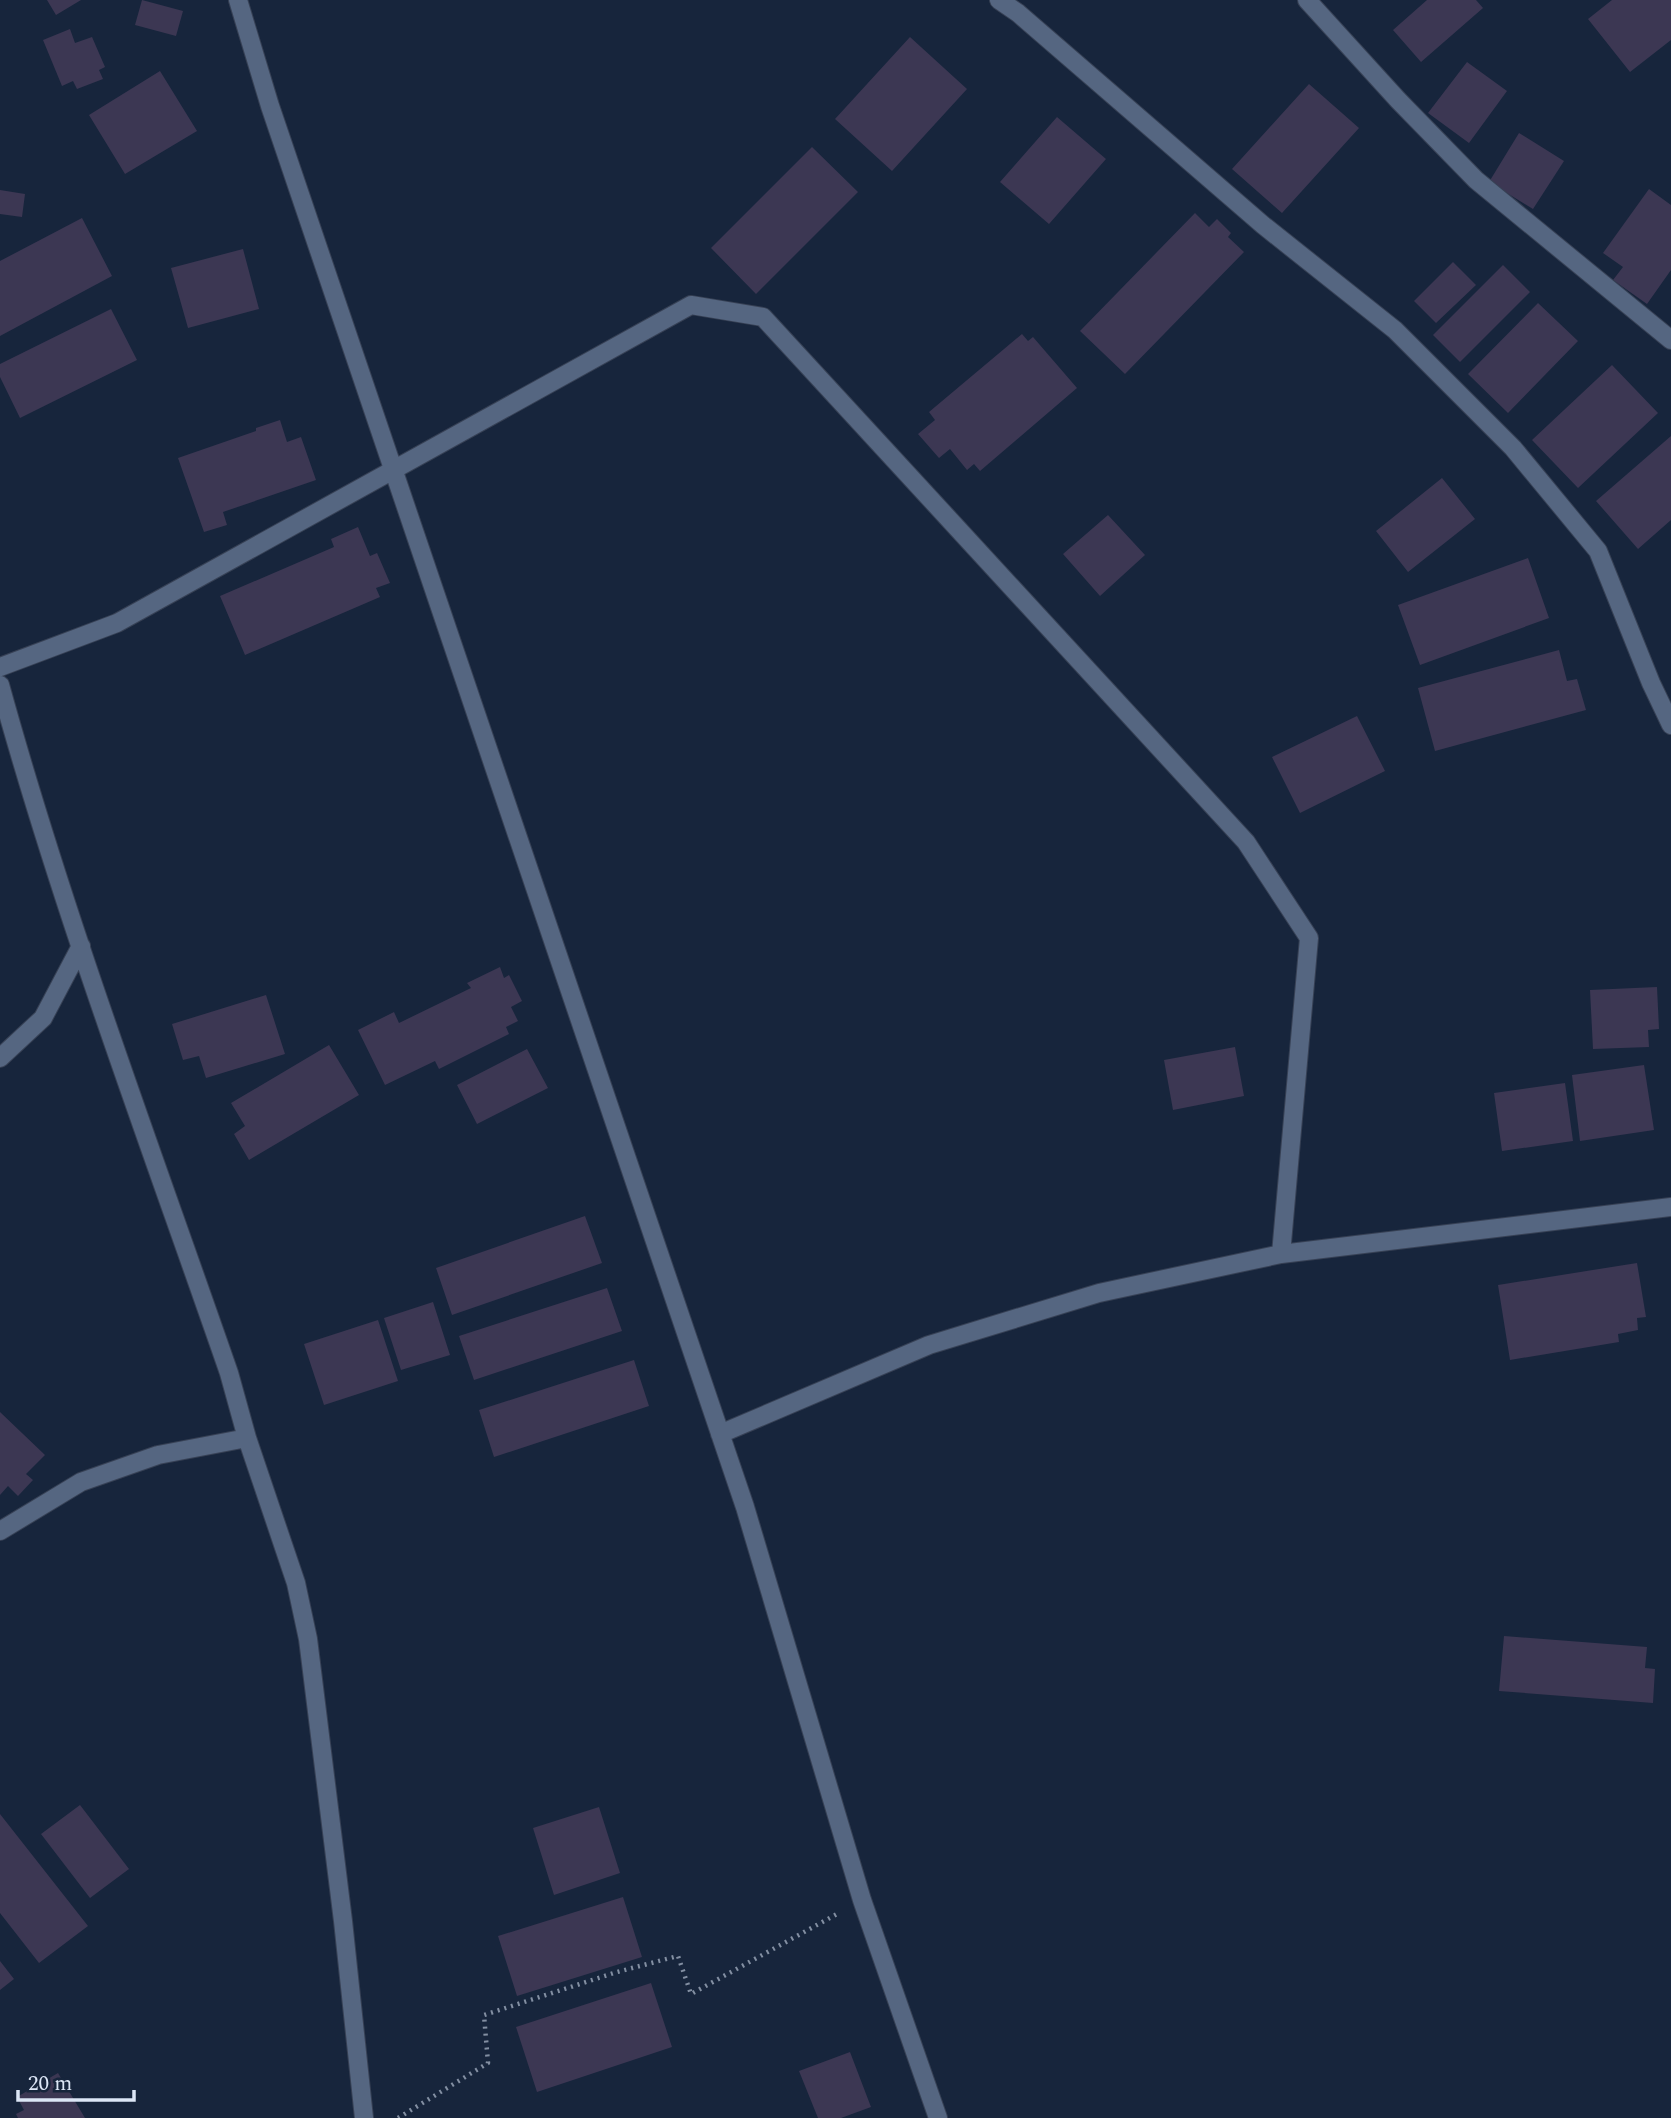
<svg xmlns="http://www.w3.org/2000/svg" width="1671" height="2118" font-family="Spectral,serif">
<style>
.building{fill:#3c3753}
.lines{fill:none;stroke-linecap:round;stroke-linejoin:round}
.street-casing{stroke:#374155;stroke-width:20}
.path{stroke:#838fa2;stroke-width:4.5;stroke-dasharray:2 5;stroke-linecap:butt}
.street{stroke:#556681;stroke-width:18}
</style>
<rect width="100%" height="100%" fill="#17253c"/>
<path class="building" d="M47,0h34l-25,15z
M142,0l41,11 -7,25 -41,-11z
M1427,0h49l7,8 -62,54 -28,-32z
M1612,0h59v40l-41,32 -42,-53z
M70,29l5,14 17,-6 13,30 -6,3 4,9 -26,10 -4,-8 -11,5 -19,-46z
M910,37l57,52 -75,82 -57,-52z
M1467,62l40,29 -38,52 -41,-30z
M160,71l37,60 -72,43 -36,-59z
M1309,84l50,44 -77,85 -50,-44z
M1057,117l49,42 -57,65 -49,-42z
M1519,133l45,28 -31,48 -44,-27z
M812,147l46,45 -102,102 -45,-46z
M1649,189l22,16v65l-24,34 -34,-24 10,-13 -20,-14z
M0,190l25,4 -3,23 -22,-3z
M1195,213l14,14 8,-8 14,14 -3,4 16,15 -119,122 -45,-43z
M82,218l30,58 -112,60v-75z
M243,249l16,60 -71,19 -17,-60z
M1453,262l23,23 -40,38 -22,-22z
M1503,265l27,27 -70,70 -27,-27z
M1538,303l40,38 -70,72 -40,-39z
M111,309l26,51 -117,58 -20,-41v-13z
M1022,334l6,7 5,-4 44,51 -97,83 -6,-7 -7,6 -17,-21 -11,9 -21,-24 17,-14 -6,-8z
M1612,365l46,48 -80,75 -46,-48z
M280,420l7,22 14,-5 15,43 -93,32 4,13 -23,7 -26,-74 78,-27v-3z
M1671,436v84l-33,29 -42,-48z
M1442,478l33,41 -67,53 -32,-41z
M1108,515l37,40 -45,41 -37,-42z
M358,527l12,29 7,-3 13,30 -14,5 4,9 -135,58 -25,-59 114,-49 -3,-8z
M1528,558l21,60 -129,47 -22,-60z
M1559,650l8,31 10,-2 9,31 -151,41 -17,-63z
M1357,716l28,55 -85,42 -28,-56z
M500,967l4,11 5,-3 13,26 -11,6 7,14 -12,6 3,7 -70,35 -4,-8 -50,24 -27,-55 36,-18 5,11 72,-35 -4,-5z
M1657,987l2,42 -11,1 1,17 -56,2 -3,-59z
M266,995l19,59 -79,24 -7,-22 -16,4 -11,-36z
M329,1045l30,50 -110,65 -15,-26 11,-8 -14,-23z
M1235,1047l9,49 -71,14 -9,-50z
M527,1049l21,39 -71,36 -20,-39z
M1644,1065l10,65 -74,11 -8,-66z
M1565,1083l8,58 -71,10 -8,-58z
M585,1216l17,47 -150,52 -16,-47z
M1637,1263l9,54 -9,1 1,12 -20,4 1,8 -109,18 -12,-75z
M607,1288l15,43 -148,49 -15,-44z
M433,1302l17,53 -49,15 -17,-52z
M378,1320l20,61 -74,24 -20,-61z
M634,1360l15,46 -155,51 -15,-47z
M0,1412l45,43 -19,19 7,6 -15,16 -10,-10 -8,9z
M1504,1636l143,11 -2,21 10,1 -2,34 -154,-12z
M80,1805l49,64 -39,29 -49,-64z
M599,1807l21,66 -66,22 -21,-67z
M0,1814l88,112 -49,37 -39,-50z
M623,1897l19,60 -125,39 -19,-60z
M0,1961l14,18 -14,11z
M651,1983l21,64 -135,45 -21,-65z
M850,2052l21,55 -30,11h-23l-19,-47z
M58,2073l27,45h-67l-2,-4 8,-4 -7,-13z"/>
<g class="lines">
<defs>
<path id="street" d="M238,0l32,106 475,1401 117,393 76,218
M999,0l19,13 245,212 132,105 118,118 85,103 53,132 20,42
M1307,0l91,100 78,80 195,160
M0,667l117,-44 574,-318 72,12 483,525 63,96 -28,316
M0,685c64,232 150,460 229,688l18,65 49,145 12,56 35,282 21,197
M0,1058l43,-40 38,-72
M720,1434l209,-89 170,-52 182,-39 390,-47
M0,1531l81,-49 77,-27 89,-17"/>
</defs>
<use href="#street" class="street-casing"/>
<path class="path" d="M398,2118l90,-55 -4,-48 133,-43 61,-16 13,38 146,-80"/>
<use href="#street" class="street"/>
</g>
<path d="M18 2090v10h116v-10" fill="none" stroke="#dce6f6" stroke-width="3.5"/>
<text x="28" y="2090" font-size="21" fill="#dce6f6" stroke="#17253c" stroke-width="5" paint-order="stroke">20 m</text>
</svg>
